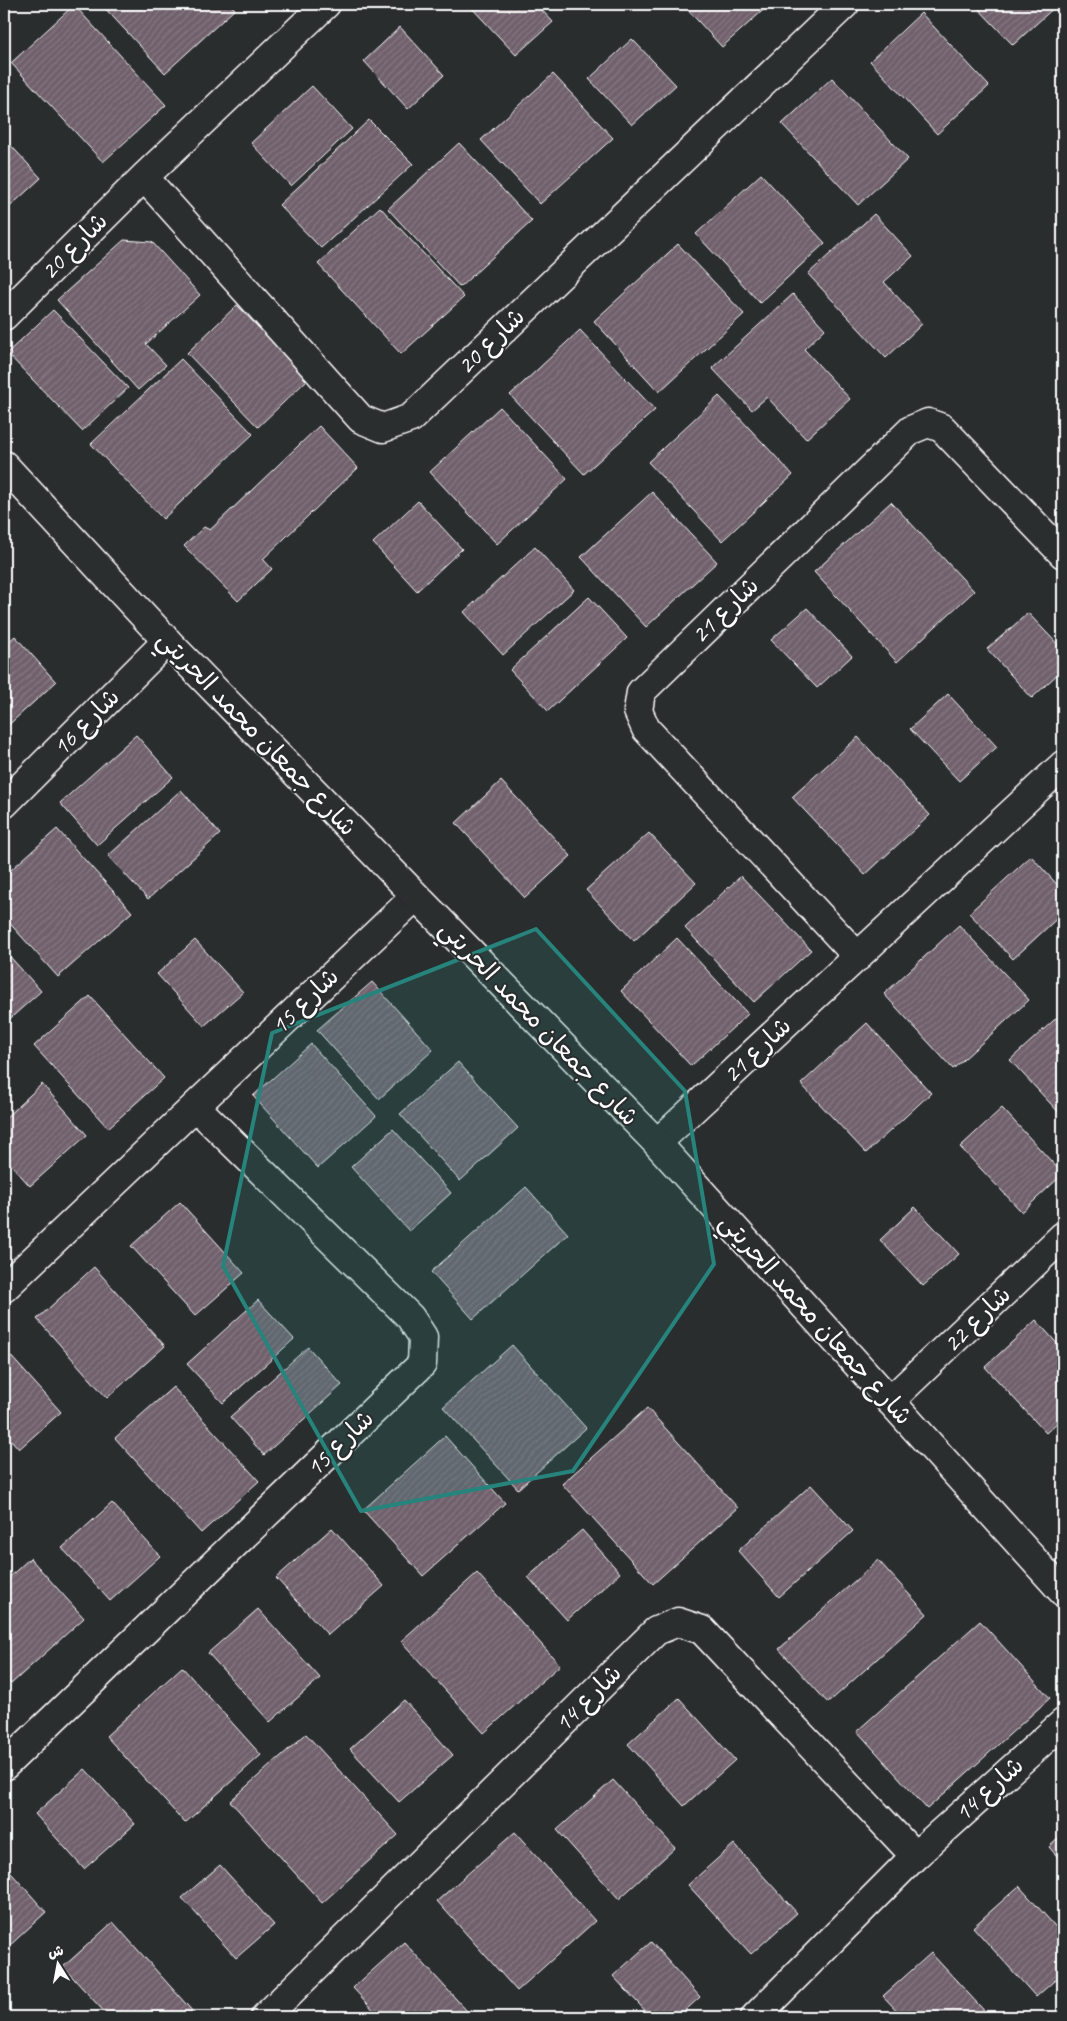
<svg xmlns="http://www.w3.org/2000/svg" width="1067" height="2021" font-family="Caveat,'Playpen Sans Arabic',sans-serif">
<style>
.building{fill:url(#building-hatch);stroke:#fff}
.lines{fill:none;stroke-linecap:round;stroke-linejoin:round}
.minor-casing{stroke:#fff;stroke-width:31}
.tertiary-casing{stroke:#fff;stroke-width:31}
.minor{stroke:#2a2d2e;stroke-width:28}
.tertiary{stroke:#2a2d2e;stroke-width:28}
.marked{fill:#27847c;fill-opacity:0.2;stroke:#27847c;stroke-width:4;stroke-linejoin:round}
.labels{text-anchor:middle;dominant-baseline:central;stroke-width:4;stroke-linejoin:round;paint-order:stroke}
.street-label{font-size:25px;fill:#fff;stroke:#2a2d2e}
</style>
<defs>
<pattern id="building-hatch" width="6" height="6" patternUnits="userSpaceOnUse" patternTransform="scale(1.25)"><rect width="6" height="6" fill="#70606c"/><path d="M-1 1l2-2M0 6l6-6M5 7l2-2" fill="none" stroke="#857882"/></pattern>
</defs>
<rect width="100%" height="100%" fill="#2a2d2e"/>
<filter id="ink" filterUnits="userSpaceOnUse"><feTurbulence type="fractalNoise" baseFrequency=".02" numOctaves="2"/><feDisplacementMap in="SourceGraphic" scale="10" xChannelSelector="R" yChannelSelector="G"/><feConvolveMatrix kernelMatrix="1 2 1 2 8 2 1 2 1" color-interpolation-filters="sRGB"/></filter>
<g filter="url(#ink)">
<path class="building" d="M101,4h128l6,5 -70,64z
M468,4h68l17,18 -37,33z
M692,4h78l-48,43 -35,-38z
M974,4h84l-45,41z
M74,5l92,100 -63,57 -92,-99z
M921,13l68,73 -52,48 -67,-73z
M400,27l44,48 -36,34 -44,-48z
M632,39l44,46 -44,40 -43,-46z
M553,74l60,64 -73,66 -59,-64z
M832,78l76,81 -50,46 -76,-81z
M312,86l40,43 -61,57 -40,-43z
M369,120l44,44 -92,84 -42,-43z
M4,138l37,40 -37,34z
M459,143l73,78 -72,66 -72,-78z
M761,174l64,69 -65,60 -64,-69z
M380,207l84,90 -63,57 -83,-90z
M874,214l39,42 -29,26 38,42 -36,34 -78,-84z
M124,240l28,2 48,53 -54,49 20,21 -28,25 -81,-90z
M678,244l66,70 -85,78 -65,-71z
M793,294l32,35 -21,20 46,50 -44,40 -39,-42 -15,13 -40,-42z
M237,305l71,74 -50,48 -71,-74z
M53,310l75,78 -46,43 -75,-78z
M580,330l75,80 -71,64 -74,-79z
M181,359l72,75 -90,85 -72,-75z
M719,396l74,79 -71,66 -74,-79z
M500,407l67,72 -70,65 -67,-72z
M319,426l39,42 -95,91 9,10 -34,32 -54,-55 20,-19 6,3z
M652,492l65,70 -71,65 -65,-70z
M418,501l44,48 -45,42 -44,-48z
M891,502l83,89 -77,71 -83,-90z
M535,547l39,43 -71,65 -39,-43z
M589,597l38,41 -79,73 -38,-41z
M807,608l45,48 -35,32 -46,-48z
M1028,613l35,37v19l-31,29 -45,-49z
M15,636l41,46 -52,47v-83z
M948,694l49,53 -38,34 -49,-52z
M136,735l37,42 -76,68 -37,-42z
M858,737l72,78 -65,60 -73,-78z
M501,781l70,75 -46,42 -69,-75z
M181,790l39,44 -72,65 -40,-43z
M57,829l75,83 -74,65 -54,-60v-41z
M649,833l47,50 -62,58 -48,-51z
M1031,856l32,35v22l-50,46 -44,-46z
M741,876l70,74 -57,52 -69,-74z
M959,925l70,75 -76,69 -69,-75z
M677,938l71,76 -57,52 -70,-75z
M195,940l48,52 -39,34 -47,-52z
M4,950l37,41 -37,33z
M372,982l61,68 -54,49 -62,-69z
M90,996l74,82 -56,50 -74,-82z
M1063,1012v105l-53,-57z
M867,1023l64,70 -65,60 -65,-69z
M311,1044l65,72 -58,52 -65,-72z
M458,1062l60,66 -58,53 -60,-67z
M42,1084l45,51 -57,51 -26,-29v-38z
M1002,1108l61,66 -41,38 -62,-65z
M393,1129l58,64 -42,38 -58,-64z
M526,1187l42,47 -95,85 -42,-47z
M180,1202l64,71 -49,43 -64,-70z
M915,1207l44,47 -36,32 -43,-46z
M94,1267l71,79 -58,52 -70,-79z
M258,1300l36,39 -71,64 -36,-39z
M1063,1309v12l-5,-6z
M1036,1320l27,30v67l-17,16 -61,-66z
M512,1345l74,83 -68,61 -75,-82z
M308,1347l34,38 -78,70 -34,-38z
M8,1353l53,59 -42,37 -15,-17v-75z
M173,1387l86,94 -58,52 -86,-95z
M647,1408l91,100 -85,76 -91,-100z
M445,1436l60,67 -82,73 -60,-66z
M811,1485l42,46 -74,66 -41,-46z
M112,1503l48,53 -50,45 -48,-53z
M332,1528l52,58 -56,49 -52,-57z
M582,1530l38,43 -53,47 -39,-43z
M30,1558l54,60 -73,66 -7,-8v-94z
M878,1560l49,54 -99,89 -49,-54z
M477,1573l83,92 -76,68 -83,-92z
M258,1609l62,69 -50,44 -62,-69z
M980,1621l70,77 -123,111 -70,-78z
M182,1667l79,88 -76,68 -79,-87z
M679,1698l56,62 -51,46 -56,-62z
M404,1700l49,55 -54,47 -49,-53z
M306,1734l92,101 -76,68 -92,-102z
M85,1769l50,55 -51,45 -49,-55z
M613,1780l62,68 -56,51 -62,-69z
M515,1832l80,89 -78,70 -80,-90z
M1063,1834v29l-14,-16z
M734,1844l63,69 -46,41 -63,-69z
M4,1865l42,47 -39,36 -3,-4z
M220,1865l54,60 -38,33 -54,-60z
M1019,1886l44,49v38l-27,24 -63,-70z
M113,1922l81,91 -5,4h-80l-46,-50z
M404,1942l63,69 -7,6h-80l-27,-29z
M651,1942l49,55 -22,20h-27l-38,-41z
M931,1953l59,64h-87l-20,-21z"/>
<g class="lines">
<defs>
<path id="minor" d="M144,177l217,242 22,9 28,-10 434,-414
M4,316l140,-139 182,-173
M4,804l163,-163
M858,957l-212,-228 -8,-18 3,-19 270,-262 17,-7 14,5 121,126
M657,1143l406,-378
M4,1288l411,-391
M890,1401l173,-165
M4,1766l418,-402 1,-27 -13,-20 -215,-211
M265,2017l391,-386 22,-9 24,8 213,226
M755,2017l160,-161 148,-133"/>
<path id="tertiary" d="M4,465l163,176 490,502 406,449"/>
</defs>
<use href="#minor" class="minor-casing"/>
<use href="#tertiary" class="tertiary-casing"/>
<use href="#minor" class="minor"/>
<use href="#tertiary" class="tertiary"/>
</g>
</g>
<path class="marked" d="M536,929l149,162 29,173 -141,207 -212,40 -138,-245 49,-233z"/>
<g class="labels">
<g class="street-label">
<text transform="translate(74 246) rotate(-45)">شارع 20</text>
<text transform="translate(491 341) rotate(-44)">شارع 20</text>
<text transform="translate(725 610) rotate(-44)">شارع 21</text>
<text transform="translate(86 722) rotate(-45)">شارع 16</text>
<text transform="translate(257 733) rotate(46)">شارع جمعان محمد الحريتي</text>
<text transform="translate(305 1001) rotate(-44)">شارع 15</text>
<text transform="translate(539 1023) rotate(46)">شارع جمعان محمد الحريتي</text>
<text transform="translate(757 1050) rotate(-43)">شارع 21</text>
<text transform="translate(816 1319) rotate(48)">شارع جمعان محمد الحريتي</text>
<text transform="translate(977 1319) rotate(-44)">شارع 22</text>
<text transform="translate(340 1443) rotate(-44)">شارع 15</text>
<text transform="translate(588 1698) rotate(-45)">شارع 14</text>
<text transform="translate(989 1789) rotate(-42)">شارع 14</text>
</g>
</g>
<rect width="1067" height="2021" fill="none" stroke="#2a2d2e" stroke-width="20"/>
<rect x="10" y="10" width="1047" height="2001" fill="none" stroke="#fff" stroke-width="2" filter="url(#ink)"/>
<g transform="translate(58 1964) rotate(349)" stroke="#2a2d2e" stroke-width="4" paint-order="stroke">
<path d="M0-4L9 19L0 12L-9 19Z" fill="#ffffff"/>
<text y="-8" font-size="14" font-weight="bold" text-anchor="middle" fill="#ffffff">ش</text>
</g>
</svg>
